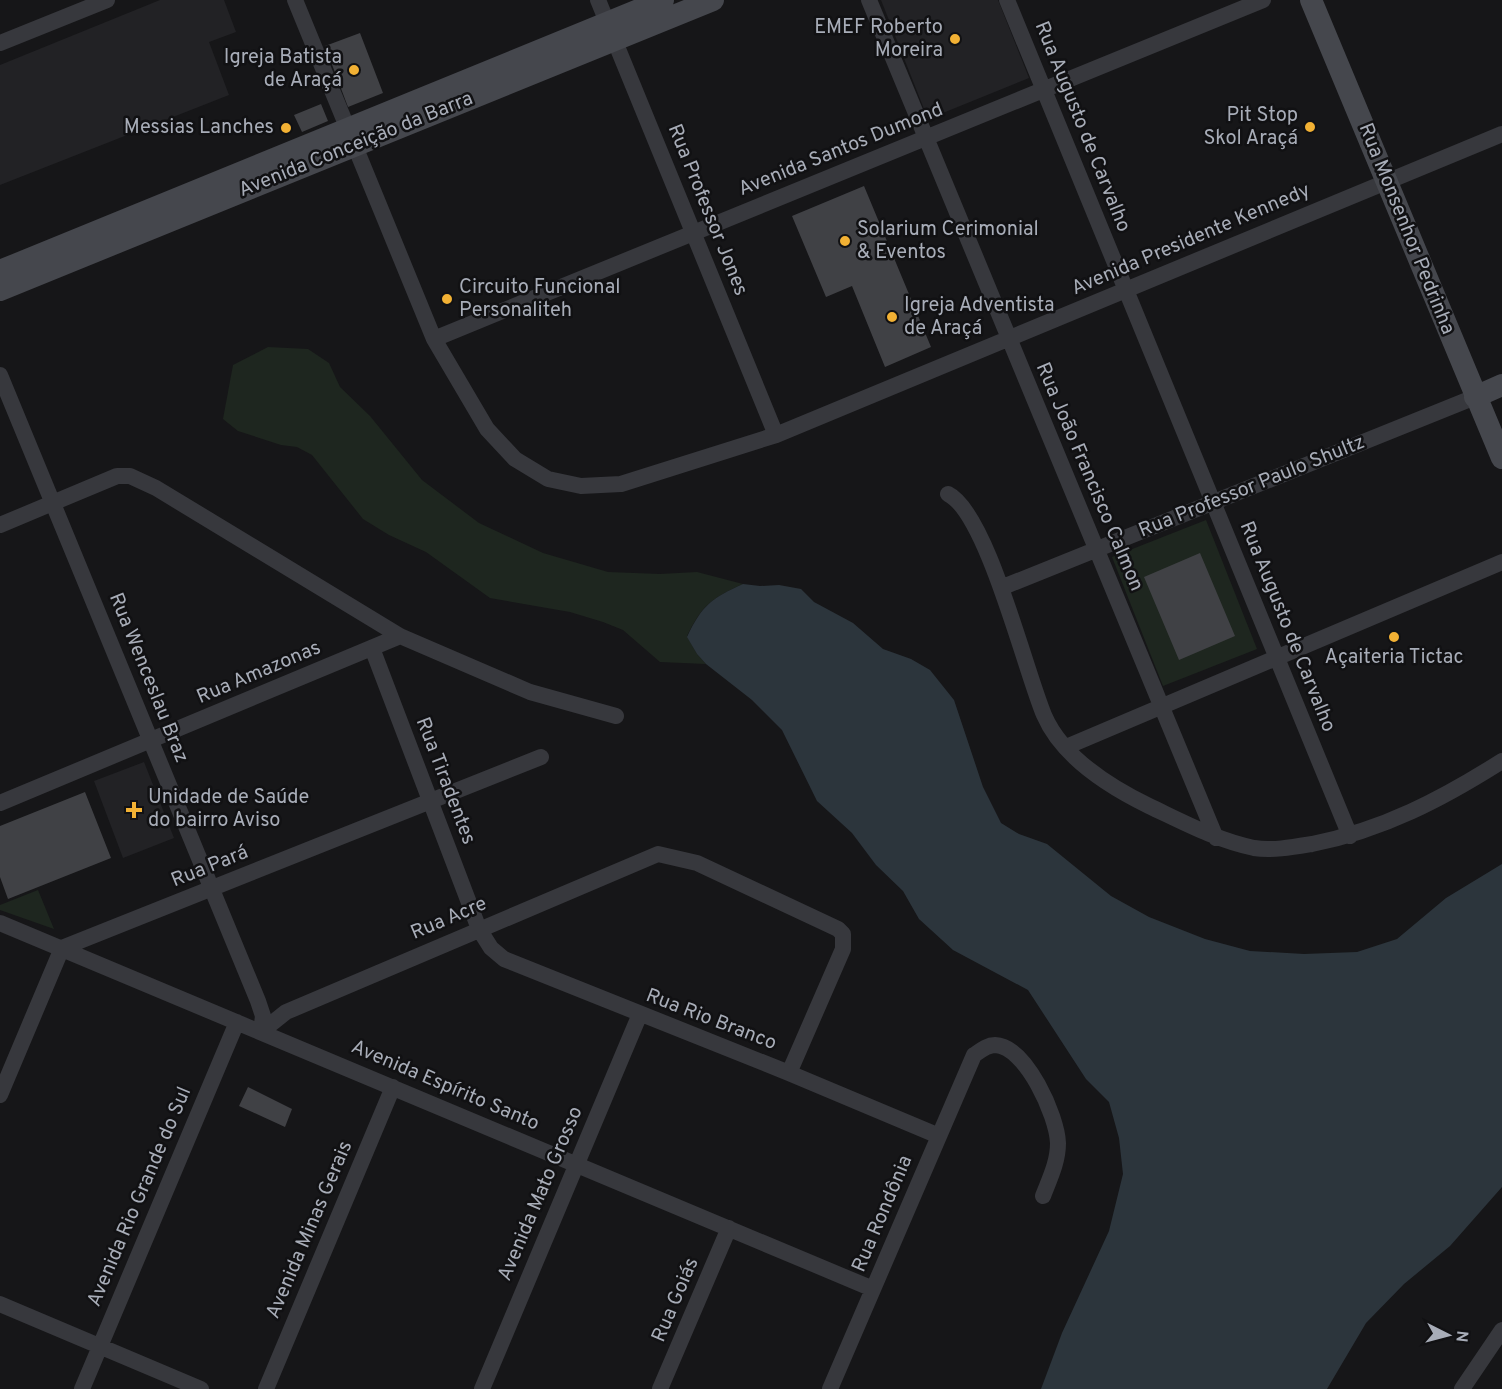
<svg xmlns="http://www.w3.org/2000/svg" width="1502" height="1389" font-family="Overpass,sans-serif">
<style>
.built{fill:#222225}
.green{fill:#1e261f}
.water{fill:#2c353c}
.building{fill:#404145}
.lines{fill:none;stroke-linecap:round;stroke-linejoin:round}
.street{stroke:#37383d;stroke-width:16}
.secondary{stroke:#45474d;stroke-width:22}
.poi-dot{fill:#f2b134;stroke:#111113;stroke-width:2}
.labels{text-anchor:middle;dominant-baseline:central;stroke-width:5;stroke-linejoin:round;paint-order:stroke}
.poi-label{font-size:20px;fill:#a8adb8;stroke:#111113;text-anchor:end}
.street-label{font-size:20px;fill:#a8adb8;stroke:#111113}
</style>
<rect width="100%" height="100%" fill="#161618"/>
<path class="built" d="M160,0h64l12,32 -27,10 20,53 -229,90v-120z
M881,0h117l31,78 -101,41z
M144,762l30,76 -51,20 -29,-77z"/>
<path class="green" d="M268,347l40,2 21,14 11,24 30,29 52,64 57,43 64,30 65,19 52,2 37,-2 46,12c-31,14 -41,21 -56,52l10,18 9,10 -46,-2 -37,-32 -20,-8 -33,-10 -80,-14 -64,-46 -37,-17 -26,-16 -51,-64 -15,-8 -16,-2 -43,-14 -15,-12 10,-54z
M1206,520l51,129 -94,37 -51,-129z
M38,890l16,39 -54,-19v-5z"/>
<path class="water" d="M743,584l17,2 19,-1 22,4 13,13 39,21 30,26 28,10 19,11 24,30 29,87 18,36 18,11 28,10 64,52 38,21 56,22 45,12 54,3 53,-2 40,-13 49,-41 56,-34v323l-52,59 -46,38 -38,39 -39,66h-286l21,-56 47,-102 14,-57 -4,-36 -10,-36 -23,-23 -58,-89 -75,-40 -34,-31 -16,-28 -27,-26 -24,-32 -35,-32 -35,-71 -30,-30 -46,-36 -9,-10 -10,-17c15,-32 25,-39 56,-53z"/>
<path class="building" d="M360,33l23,60 -35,14 -23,-61z
M321,104l7,17 -26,11 -8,-17z
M864,186l67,161 -46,20 -33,-81 -26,11 -34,-81z
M1200,553l35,83 -56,24 -35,-83z
M85,792l26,66 -103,41 -8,-22v-51z
M248,1087l44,22 -7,18 -46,-21z"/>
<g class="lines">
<path class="street" d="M295,0l139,339 53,90 28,30 33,20 33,7 40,-2 155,-49 726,-301
M598,0l178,435
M869,0l347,838
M1007,0l343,836
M0,43l107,-43
M434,339l829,-339
M0,375l258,626 5,15 -2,16
M948,494c39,19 77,176 96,221 18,42 66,72 105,91 34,16 67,34 105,42 18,3 40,-1 58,-4 71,-14 130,-45 190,-83
M0,525l117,-49h13l26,12 244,148 130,56 86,24
M1003,587l472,-190
M372,648l107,281 12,19 13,11 285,114 150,63
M1066,747l436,-185
M0,803l400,-167
M0,923l873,366
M261,1032l25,-20 372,-158 39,9 141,66 5,5v15l-54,124
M0,1095l62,-147 479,-191
M0,1304l201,85
M82,1389l155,-367
M266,1389l127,-302
M482,1389l158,-375
M660,1389l69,-161
M830,1389l144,-334c6,-4 13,-10 21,-10 31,1 62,71 63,98 0,19 -8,35 -15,53
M1462,1389l40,-59"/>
<path class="secondary" d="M1311,0l191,458
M0,271l663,-271
M0,290l713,-290
M1475,397l27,-12"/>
</g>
<g class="poi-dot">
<circle cx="955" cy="39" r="6"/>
<circle cx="354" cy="70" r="6"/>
<circle cx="1310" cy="127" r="6"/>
<circle cx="286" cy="128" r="6"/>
<circle cx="845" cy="241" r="6"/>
<circle cx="447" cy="299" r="6"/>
<circle cx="892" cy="317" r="6"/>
<circle cx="1394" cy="637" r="6"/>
<path d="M131 801h6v6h6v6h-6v6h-6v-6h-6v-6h6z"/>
</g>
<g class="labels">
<g class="poi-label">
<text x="943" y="28">EMEF Roberto<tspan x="943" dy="23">Moreira</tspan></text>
<text x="342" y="58">Igreja Batista<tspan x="342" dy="23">de Araçá</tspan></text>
<text x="1298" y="116">Pit Stop<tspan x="1298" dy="23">Skol Araçá</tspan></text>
<text x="274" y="128">Messias Lanches</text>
<text x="857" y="230" text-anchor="start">Solarium Cerimonial<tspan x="857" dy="23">&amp; Eventos</tspan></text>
<text x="459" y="288" text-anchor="start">Circuito Funcional<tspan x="459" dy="23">Personaliteh</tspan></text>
<text x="904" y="306" text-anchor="start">Igreja Adventista<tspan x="904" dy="23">de Araçá</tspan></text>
<text x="1394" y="658" text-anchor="middle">Açaiteria Tictac</text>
<text x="148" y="798" text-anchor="start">Unidade de Saúde<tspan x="148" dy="23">do bairro Aviso</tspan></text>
</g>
<g class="street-label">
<text transform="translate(1082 127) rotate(68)">Rua Augusto de Carvalho</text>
<text transform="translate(356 145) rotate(-22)">Avenida Conceição da Barra</text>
<text transform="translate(841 150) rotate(-22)">Avenida Santos Dumond</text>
<text transform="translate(707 210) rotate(68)">Rua Professor Jones</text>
<text transform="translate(1406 229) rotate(68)">Rua Monsenhor Pedrinha</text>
<text transform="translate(1191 240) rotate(-23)">Avenida Presidente Kennedy</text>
<text transform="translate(1089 477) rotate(67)">Rua João Francisco Calmon</text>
<text transform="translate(1252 487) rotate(-22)">Rua Professor Paulo Shultz</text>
<text transform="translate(1287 627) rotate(68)">Rua Augusto de Carvalho</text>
<text transform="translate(259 673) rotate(-23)">Rua Amazonas</text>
<text transform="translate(148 678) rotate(68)">Rua Wenceslau Braz</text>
<text transform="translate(445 781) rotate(69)">Rua Tiradentes</text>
<text transform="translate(210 867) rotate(-22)">Rua Pará</text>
<text transform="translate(449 919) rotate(-23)">Rua Acre</text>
<text transform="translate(711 1020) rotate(21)">Rua Rio Branco</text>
<text transform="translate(445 1086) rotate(23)">Avenida Espírito Santo</text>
<text transform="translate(541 1194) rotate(-67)">Avenida Mato Grosso</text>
<text transform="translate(140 1197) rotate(-67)">Avenida Rio Grande do Sul</text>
<text transform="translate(883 1214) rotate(-67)">Rua Rondônia</text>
<text transform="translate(310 1230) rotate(-67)">Avenida Minas Gerais</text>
<text transform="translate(676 1300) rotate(-67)">Rua Goiás</text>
</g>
</g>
<g transform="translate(1448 1335) rotate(96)" stroke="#111113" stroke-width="4.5" paint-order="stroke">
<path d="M0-4.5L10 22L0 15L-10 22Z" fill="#a8adb8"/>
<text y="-9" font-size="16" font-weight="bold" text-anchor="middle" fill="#a8adb8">N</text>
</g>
</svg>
